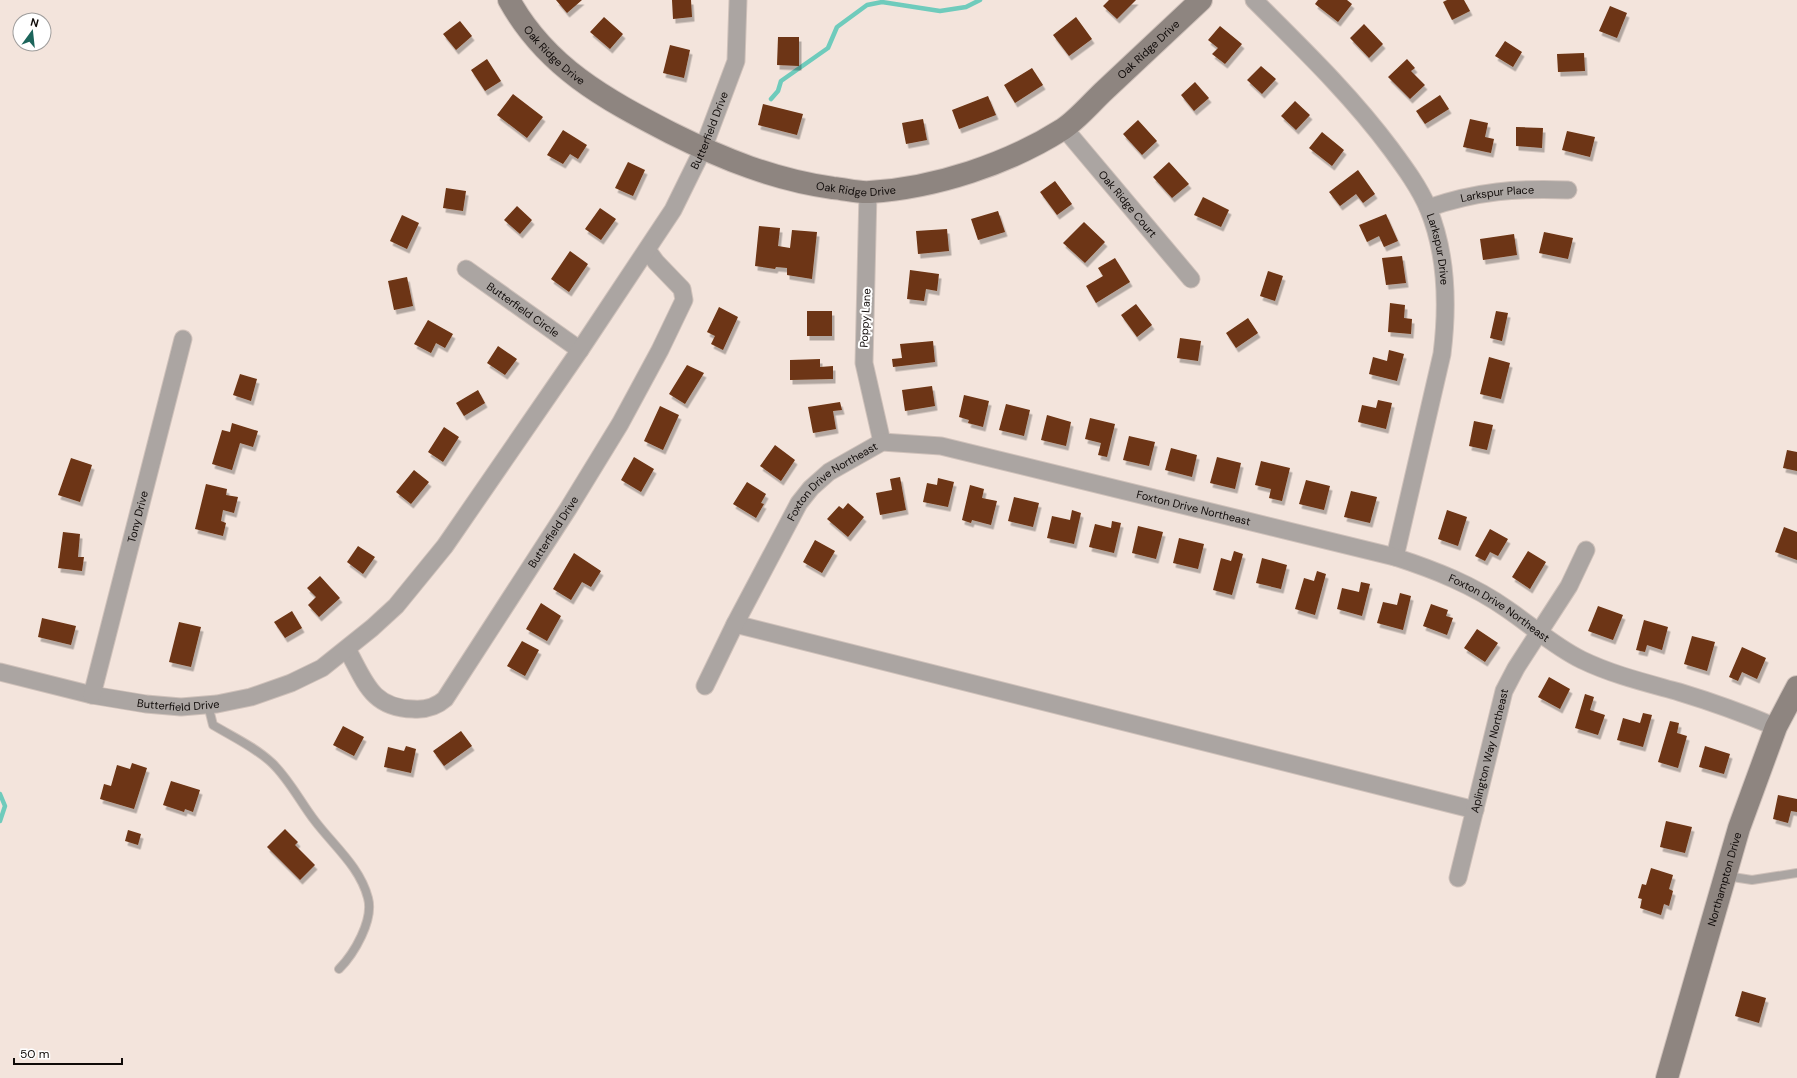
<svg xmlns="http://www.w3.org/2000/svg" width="1797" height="1078" font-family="'DM Sans',sans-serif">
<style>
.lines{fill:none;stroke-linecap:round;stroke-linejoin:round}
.stream{stroke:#6fcbbc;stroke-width:4.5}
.building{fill:#6d3413;filter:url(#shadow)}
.lane-casing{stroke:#cfc1ba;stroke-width:10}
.street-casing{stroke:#cfc1ba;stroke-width:19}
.secondary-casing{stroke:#cfc1ba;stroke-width:24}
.lane{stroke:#aba5a2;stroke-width:8}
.street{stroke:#aba5a2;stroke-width:17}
.secondary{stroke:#8e8580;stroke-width:22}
.labels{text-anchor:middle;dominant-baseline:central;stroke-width:4;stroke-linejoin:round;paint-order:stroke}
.street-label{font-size:11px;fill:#0f0a08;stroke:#fff}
</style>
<defs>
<filter id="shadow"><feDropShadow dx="2.5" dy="4.5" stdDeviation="0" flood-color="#0004"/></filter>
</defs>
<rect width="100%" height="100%" fill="#f3e4dc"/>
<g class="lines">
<path class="stream" d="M771,99l7,-8 3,-10 47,-33 9,-21 30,-22 15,-3 58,9 26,-4 14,-7
M0,794l5,12 -5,15"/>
</g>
<path class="building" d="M556,0h26l-15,13z
M672,0h19l1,17 -19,2z
M1109,0h27l-19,19 -14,-13z
M1318,0h29l5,4 -14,18 -23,-18z
M1447,0h17l6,11 -18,9 -9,-18z
M1610,6l17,7 -10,25 -18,-7z
M604,17l19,17 -13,15 -20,-17z
M1076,17l16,22 -23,17 -16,-21z
M460,21l12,15 -16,14 -13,-16z
M1364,24l19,20 -14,14 -19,-20z
M1220,26l22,18 -17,20 -13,-10 6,-6 -10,-8z
M778,37h21v29l-22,-1z
M1505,41l17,11 -9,15 -18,-11z
M670,45l20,5 -6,28 -21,-5z
M1584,53l1,18 -27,1 -1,-18z
M487,59l14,22 -16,10 -14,-21z
M1407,59l8,9 -4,3 14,14 -15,14 -22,-22z
M1261,66l15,13 -14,15 -15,-14z
M1032,68l11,17 -28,18 -11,-18z
M1195,82l14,16 -15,13 -13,-16z
M513,94l30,23 -16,21 -30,-23z
M1440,95l9,14 -24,15 -9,-13z
M988,96l8,19 -37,14 -7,-19z
M1295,101l15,14 -14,15 -15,-14z
M763,104l40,10 -6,21 -39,-10z
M923,119l4,21 -21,4 -4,-21z
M1470,119l18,4 -3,14 9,2 -3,14 -28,-6z
M1138,120l19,21 -15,14 -19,-21z
M1516,127l27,1 -1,20 -26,-2z
M563,130l24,15 -9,14 -8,-5 -7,10 -16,-9z
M1567,131l28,6 -5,20 -28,-7z
M1322,132l22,18 -12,16 -23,-18z
M628,162l17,8 -12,26 -18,-8z
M1169,162l20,22 -17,14 -19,-21z
M1358,170l17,24 -12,9 -7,-9 -16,12 -11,-14z
M1055,181l17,23 -15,11 -17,-23z
M446,188l20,3 -3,20 -20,-3z
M1203,197l26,13 -8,17 -27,-12z
M517,206l15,14 -12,14 -16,-14z
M600,208l16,11 -15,21 -16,-11z
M998,211l7,21 -27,8 -7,-21z
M1386,214l12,27 -14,6 -5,-11 -12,6 -8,-17z
M402,215l17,8 -12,26 -17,-8z
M1084,222l21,20 -20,21 -22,-20z
M759,226l21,2 -2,18 12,2 2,-18 25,2 -5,47 -25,-4v-7l-11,-1 -1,2 -20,-3z
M947,229l2,22 -31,3 -2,-23z
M1544,232l29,6 -5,21 -29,-6z
M1514,234l3,21 -34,5 -3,-21z
M570,251l18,13 -19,28 -18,-13z
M1402,256l4,27 -20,2 -4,-27z
M1115,258l15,24 -34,21 -10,-17 17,-10 -5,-8z
M910,270l29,4 -2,17 -11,-2 -2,12 -17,-2z
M1268,271l15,5 -8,25 -15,-5z
M407,277l6,29 -19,4 -6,-29z
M1390,303l15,2 -1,13 8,1 -1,15 -23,-2z
M1136,304l16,21 -15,12 -16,-22z
M719,307l19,10 -15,33 -12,-6 4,-8 -8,-4z
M807,311h25v25h-25z
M1496,311l12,2 -6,28 -12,-3z
M1248,318l10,15 -22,15 -10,-15z
M428,320l25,14 -8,14 -9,-5 -5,10 -17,-9z
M1180,338l21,3 -3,20 -21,-3z
M933,341l2,21 -42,5 -1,-8 10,-1 -2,-14z
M498,346l19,13 -12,16 -18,-12z
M1389,350l15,4 -7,27 -28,-7 4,-17 14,4z
M1489,357l21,6 -9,36 -21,-5z
M820,359v8l13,-1v13l-43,1v-20z
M687,365l17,8 -19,31 -16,-10z
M240,374l17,5 -6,22 -18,-6z
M932,386l3,20 -30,5 -3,-21z
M478,390l7,13 -21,13 -8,-13z
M964,395l25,6 -6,26 -15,-4 1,-3 -10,-3z
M1378,400l14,3 -6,26 -28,-7 4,-17 14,3z
M840,402l2,8 -9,1 3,18 -23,4 -5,-26z
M1006,404l24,6 -6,26 -25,-6z
M660,406l19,9 -16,35 -19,-9z
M1047,415l24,7 -5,24 -25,-6z
M1090,418l25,6 -8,33 -9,-2 3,-12 -16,-4z
M1474,421l19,4 -6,25 -18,-4z
M232,423l26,8 -5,16 -13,-4 -8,27 -20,-6 10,-34 8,2z
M444,427l15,10 -16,25 -15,-10z
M1129,436l26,6 -6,24 -26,-6z
M775,445l20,15 -14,21 -21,-15z
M1171,448l26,7 -5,22 -27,-7z
M1787,450l10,2v19l-14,-3z
M634,457l20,12 -13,23 -20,-12z
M1217,457l24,6 -6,26 -25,-6z
M71,458l21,7 -12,37 -22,-7z
M1261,461l29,7 -8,33 -13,-3 2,-9 -16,-4z
M414,470l15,12 -18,22 -15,-12z
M900,477l6,33 -26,5 -4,-22 16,-3 -2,-11z
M938,478l16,4 -6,25 -25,-5 4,-19 10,2z
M1306,480l24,6 -6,24 -25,-6z
M747,482l19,12 -5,9 3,1 -8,14 -23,-14z
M206,484l21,5 -1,6 12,2 -4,16 -11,-3 -2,11 5,2 -3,13 -28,-7z
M970,485l14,4 -2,9 15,3 -6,24 -19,-5 -1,3 -9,-3z
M1351,491l26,6 -7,26 -26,-6z
M1014,497l25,6 -6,24 -25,-6z
M848,503l16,14 -16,20 -21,-18 12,-13 4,3z
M1072,510l9,3 -7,31 -27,-6 5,-22 18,4z
M1447,510l20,7 -9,29 -20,-7z
M1112,521l9,2 -7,30 -25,-6 6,-23 16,4z
M1138,526l25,6 -7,27 -24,-6z
M1784,527l13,5v28l-22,-8z
M1490,529l18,10 -10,17 -8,-4 -5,9 -10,-5z
M63,532l17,2 -2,23h6l-2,14 -24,-3z
M1179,538l25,6 -6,25 -25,-6z
M815,540l20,11 -13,22 -19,-11z
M358,546l17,11 -12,17 -16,-12z
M1234,551l9,3 -11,41 -19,-5 8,-32 10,3z
M1528,551l18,11 -16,27 -18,-12z
M574,553l27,18 -10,16 -9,-5 -11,18 -18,-11z
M1262,558l25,7 -6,24 -25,-6z
M1317,571l9,3 -11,41 -20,-6 9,-31 10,3z
M320,576l20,22 -21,19 -11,-12 8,-8 -9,-9z
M1361,582l9,2 -8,32 -25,-7 5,-21 17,4z
M1400,593l11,3 -8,34 -26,-7 6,-21 14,3z
M541,603l20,13 -14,25 -21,-12z
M1431,604l17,6 -2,6 7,2 -6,17 -24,-9z
M1598,606l25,9 -10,25 -25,-9z
M292,611l10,17 -17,10 -11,-16z
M42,618l34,8 -5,19 -33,-8z
M1644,620l24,7 -6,23 -15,-5 -2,7 -9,-2z
M179,622l22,5 -10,40 -22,-5z
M1477,629l21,14 -13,19 -21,-14z
M1692,636l23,6 -8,29 -23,-7z
M522,641l17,9 -14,26 -18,-10z
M1742,647l24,11 -9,21 -15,-7 -4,9 -9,-4z
M1549,677l21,12 -10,20 -22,-12z
M1585,694l9,3 -4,13 15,5 -7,20 -23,-7z
M1643,713l9,2 -9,32 -26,-7 6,-22 17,5z
M1670,721l9,2 -2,10 10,3 -9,32 -20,-6z
M343,726l21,11 -10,19 -21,-11z
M461,731l11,15 -28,20 -11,-15z
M406,746l10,3 -5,24 -27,-6 4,-20 16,4z
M1705,746l25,8 -6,20 -25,-7z
M132,763l15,5 -13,41 -34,-10 4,-15 7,2 6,-21 13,4z
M171,781l29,9 -7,22 -8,-3 -1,3 -21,-7z
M1778,795l19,4v13l-6,-1 -3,12 -15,-4z
M1666,821l26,6 -7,26 -25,-6z
M285,829l13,13 -3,3 20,20 -15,15 -33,-33z
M128,830l13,4 -3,11 -13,-4z
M1651,868l22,7 -4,14 4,2 -4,15 -5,-2 -3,11 -21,-7 2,-9 -4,-1 4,-14 4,1z
M1742,991l24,7 -7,25 -24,-7z"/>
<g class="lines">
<defs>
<path id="lane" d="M208,705l5,20c20,12 42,22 59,38 17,16 29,40 43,58 19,25 45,46 53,77 6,22 -14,56 -29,71
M1726,876l26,4 45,-7"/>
<g id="street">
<path id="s1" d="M1254,0c48,48 97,95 137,149 14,19 28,38 37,59 19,46 20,98 14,146l-47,203"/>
<path id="s2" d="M1064,128l127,151"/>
<path d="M868,192l-4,171 18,79"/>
<path id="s3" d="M1428,208c49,-17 89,-20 140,-18"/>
<path id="s4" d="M466,269l114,81"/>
<path d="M735,624l740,186"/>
<path id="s5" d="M347,649c18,32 24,59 66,60 13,1 23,-2 32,-10l123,-190 52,-85 40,-74 24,-50 -2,-11 -26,-27 -8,-11"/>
<path id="s6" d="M0,672l92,23 54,9 35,3 36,-3 34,-7 40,-14 31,-15 50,-40 24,-22 49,-60 135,-196 93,-140 30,-61 33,-88 2,-61"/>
<path id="s7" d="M705,686l30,-62 64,-121 12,-15 18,-16 53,-30 59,4 454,111c40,13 78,28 112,52 25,17 48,38 75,51 31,15 65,23 97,32 33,10 66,22 97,35"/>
<path id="s8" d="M92,695l91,-356"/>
<path id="s9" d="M1458,878l46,-187 12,-23 53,-82 17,-36"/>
</g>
<g id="secondary">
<path id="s10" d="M509,0c37,67 96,99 162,133 52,26 104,47 162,55 12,1 25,5 37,4 65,-4 138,-28 193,-63 15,-10 29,-27 42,-39 32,-30 64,-60 96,-90"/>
<path id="s11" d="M1667,1078l72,-250 37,-101 21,-40"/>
</g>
</defs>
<use href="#lane" class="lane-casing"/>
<use href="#street" class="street-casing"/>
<use href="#secondary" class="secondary-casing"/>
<use href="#lane" class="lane"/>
<use href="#street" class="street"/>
<use href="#secondary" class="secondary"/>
</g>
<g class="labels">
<g class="street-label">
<text stroke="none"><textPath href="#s10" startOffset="744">Oak Ridge Drive</textPath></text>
<text stroke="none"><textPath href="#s10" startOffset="72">Oak Ridge Drive</textPath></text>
<text stroke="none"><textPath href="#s6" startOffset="1000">Butterfield Drive</textPath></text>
<text stroke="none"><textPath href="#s10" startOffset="408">Oak Ridge Drive</textPath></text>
<text stroke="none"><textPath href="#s3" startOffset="71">Larkspur Place</textPath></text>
<text stroke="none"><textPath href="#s2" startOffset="99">Oak Ridge Court</textPath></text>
<text stroke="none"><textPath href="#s1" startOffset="315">Larkspur Drive</textPath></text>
<text stroke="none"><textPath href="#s4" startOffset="70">Butterfield Circle</textPath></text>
<text transform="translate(865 318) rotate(-87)">Poppy Lane</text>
<text stroke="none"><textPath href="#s7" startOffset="245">Foxton Drive Northeast</textPath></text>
<text stroke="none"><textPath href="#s7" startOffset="629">Foxton Drive Northeast</textPath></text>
<text stroke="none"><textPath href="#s8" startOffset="184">Tony Drive</textPath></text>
<text stroke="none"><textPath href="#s5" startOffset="329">Butterfield Drive</textPath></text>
<text stroke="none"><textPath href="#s7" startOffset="953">Foxton Drive Northeast</textPath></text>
<text stroke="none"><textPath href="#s6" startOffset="182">Butterfield Drive</textPath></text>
<text stroke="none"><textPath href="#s9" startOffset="131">Aplington Way Northeast</textPath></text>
<text stroke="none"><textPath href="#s11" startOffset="207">Northampton Drive</textPath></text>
</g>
</g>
<g transform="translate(32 32) rotate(15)"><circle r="19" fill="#ffffff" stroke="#9f9d9c"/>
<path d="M0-3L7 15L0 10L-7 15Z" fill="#1c655b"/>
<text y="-6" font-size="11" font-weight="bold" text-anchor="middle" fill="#0f0a08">N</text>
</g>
<path d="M14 1058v6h108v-6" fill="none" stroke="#0f0a08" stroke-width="2"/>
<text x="20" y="1058" font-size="12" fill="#0f0a08" stroke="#ffffff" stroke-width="3" paint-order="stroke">50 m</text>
</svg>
